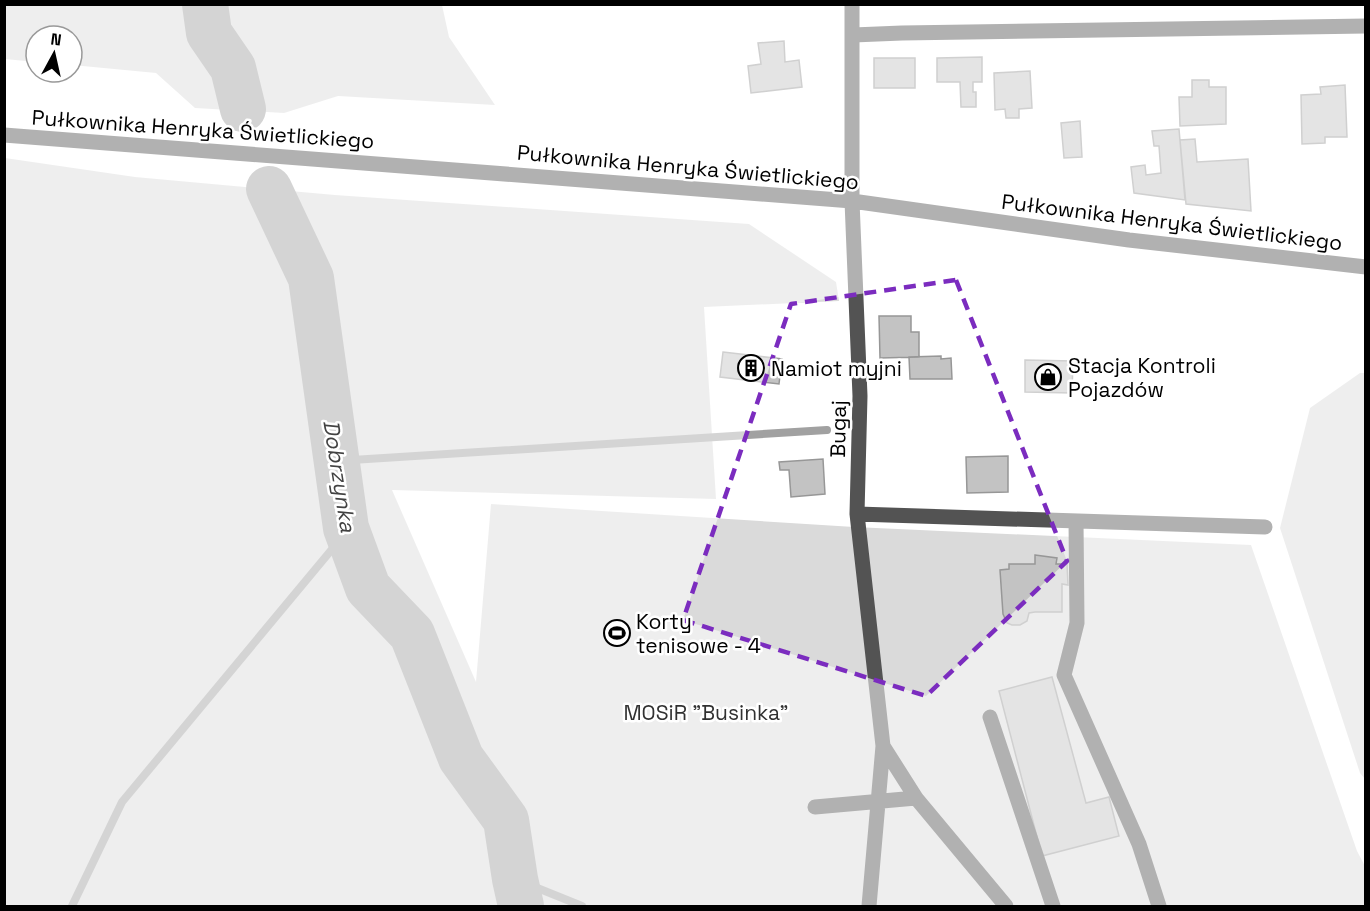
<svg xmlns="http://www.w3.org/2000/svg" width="1370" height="911" font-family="'Space Grotesk',sans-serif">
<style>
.green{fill:#dadada}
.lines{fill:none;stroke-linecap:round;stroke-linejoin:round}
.stream{stroke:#a1a1a1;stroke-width:8}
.river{stroke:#a1a1a1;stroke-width:46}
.building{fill:#c3c3c3;stroke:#979797;stroke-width:1.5}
.minor{stroke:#535353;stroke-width:15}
.marked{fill:none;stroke:#7b2cbf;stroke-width:4.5;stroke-dasharray:12 8;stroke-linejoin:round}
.labels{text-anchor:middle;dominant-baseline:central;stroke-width:5;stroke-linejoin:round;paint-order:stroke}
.street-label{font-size:21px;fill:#000;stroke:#fff}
.poi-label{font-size:21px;fill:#000;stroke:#fff;text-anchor:start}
.park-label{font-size:21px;fill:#313131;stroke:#fff}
.water-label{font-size:22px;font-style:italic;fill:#424242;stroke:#fff}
</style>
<rect width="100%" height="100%" fill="#fff"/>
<path class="green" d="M4,5h438l7,32 46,68 -157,-9 -54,17 -89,-5 -39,-35 -84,-8v-29h-36v26l-31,-3z
M5,158l130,19 200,18 414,29 87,58 3,19 -135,6 12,192 -324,-9 84,192 15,-178 363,23 397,18 106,306 9,17 -1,38h-1360z
M1360,373h6l-1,406 -5,-6 -80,-245 30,-120z"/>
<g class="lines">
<path class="stream" d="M336,461l491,-31
M515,879l67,27
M72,906l50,-104 216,-260 8,-14"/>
<path class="river" d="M205,4l4,29 24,35 10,41
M269,189l42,89 35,250 22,60 44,46 49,124 45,62 9,59 6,27"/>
</g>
<path class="building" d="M784,41l1,21 14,-2 3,27 -51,6 -3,-27 13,-2 -3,-21z
M982,57v25h-9v10h3v15h-15l-1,-25h-23v-24z
M874,58h41v30h-41z
M1030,71l2,37 -13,1v9h-13l-1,-9 -10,1 -1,-37z
M1192,80h17v7h17v37l-46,2 -1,-29h13z
M1345,85l2,52h-22v6l-23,1 -1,-49 20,-1 -1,-7z
M1080,121l2,36 -18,1 -3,-35z
M1179,129l6,71 -51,-7 -3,-26 14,-2 1,10 15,-2 -2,-27h-5l-2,-15z
M1195,139l2,23 51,-3 3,52 -65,-7 -6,-64z
M879,316h32v16h8v25l-39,1z
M723,352l59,7 -3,25 -59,-7z
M941,356v3l10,-1 1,21h-42l-1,-22z
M1025,360l48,1 -1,32 -47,-1z
M1008,456v36l-41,1 -1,-36z
M823,459l2,35 -34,3 -2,-27h-9l-1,-8z
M1035,555l22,3 -1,6h11l1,21 -6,-1v28h-27l-6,1 -2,8 -7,4h-8l-5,-2 -4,-9 -3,-44 9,-1v-5h26z
M1052,677l34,126 23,-6 10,39 -77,20 -43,-165z"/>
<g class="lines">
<path class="minor" d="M852,4v197l8,195 -3,118 26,232 -14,160
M853,35l49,-2 464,-7
M4,135l848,66 277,39 237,27
M857,514l408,13
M1076,521l1,102 -13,52 75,169 20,62
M990,717l63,189
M883,746l33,52 90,108
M815,807l101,-9"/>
</g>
<path d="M0 0H1370V911H0ZM956,280l111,281 -141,135 -243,-76 108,-316z" fill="#fff" fill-opacity=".55" fill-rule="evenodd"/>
<path class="marked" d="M956,280l111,281 -141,135 -243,-76 108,-316z"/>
<defs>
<symbol id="building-ring" viewBox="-11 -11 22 22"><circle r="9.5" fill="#fff" stroke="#000" stroke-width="1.5"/><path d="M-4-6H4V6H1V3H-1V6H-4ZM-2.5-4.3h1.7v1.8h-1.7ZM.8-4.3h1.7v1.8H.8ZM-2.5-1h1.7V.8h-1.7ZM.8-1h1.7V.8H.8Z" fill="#000"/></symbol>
<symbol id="shop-ring" viewBox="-11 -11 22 22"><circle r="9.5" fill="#fff" stroke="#000" stroke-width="1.5"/><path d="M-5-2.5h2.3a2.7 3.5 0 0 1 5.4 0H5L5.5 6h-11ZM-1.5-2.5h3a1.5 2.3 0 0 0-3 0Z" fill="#000"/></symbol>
<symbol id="stadium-ring" viewBox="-11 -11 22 22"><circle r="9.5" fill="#fff" stroke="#000" stroke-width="1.5"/><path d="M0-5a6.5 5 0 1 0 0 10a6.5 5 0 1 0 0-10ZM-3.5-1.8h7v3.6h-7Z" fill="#000"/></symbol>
</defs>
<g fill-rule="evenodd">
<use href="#building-ring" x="736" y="353" width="30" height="30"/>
<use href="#shop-ring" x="1033" y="362" width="30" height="30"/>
<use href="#stadium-ring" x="602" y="618" width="30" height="30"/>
</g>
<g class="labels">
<g class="street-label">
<text transform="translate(203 129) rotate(4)">Pułkownika Henryka Świetlickiego</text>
<text transform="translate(688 167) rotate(5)">Pułkownika Henryka Świetlickiego</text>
<text transform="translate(1172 222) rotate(7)">Pułkownika Henryka Świetlickiego</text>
<text transform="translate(838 429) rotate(-89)">Bugaj</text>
</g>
<g class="poi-label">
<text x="1068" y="365">Stacja Kontroli<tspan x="1068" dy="24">Pojazdów</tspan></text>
<text x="771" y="368">Namiot myjni</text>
<text x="636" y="621">Korty<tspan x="636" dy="24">tenisowe - 4</tspan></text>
</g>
<g class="park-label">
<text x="706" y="712">MOSiR "Businka"</text>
</g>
<g class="water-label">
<text transform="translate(340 476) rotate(81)">Dobrzynka</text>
</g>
</g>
<rect width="1370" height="911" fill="none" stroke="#000000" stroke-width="12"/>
<g transform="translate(54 54) rotate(8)"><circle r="28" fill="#ffffff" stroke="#999999" stroke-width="1.5"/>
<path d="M0-4.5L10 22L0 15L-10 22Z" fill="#000000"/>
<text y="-9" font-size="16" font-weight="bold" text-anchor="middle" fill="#000000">N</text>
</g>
</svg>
